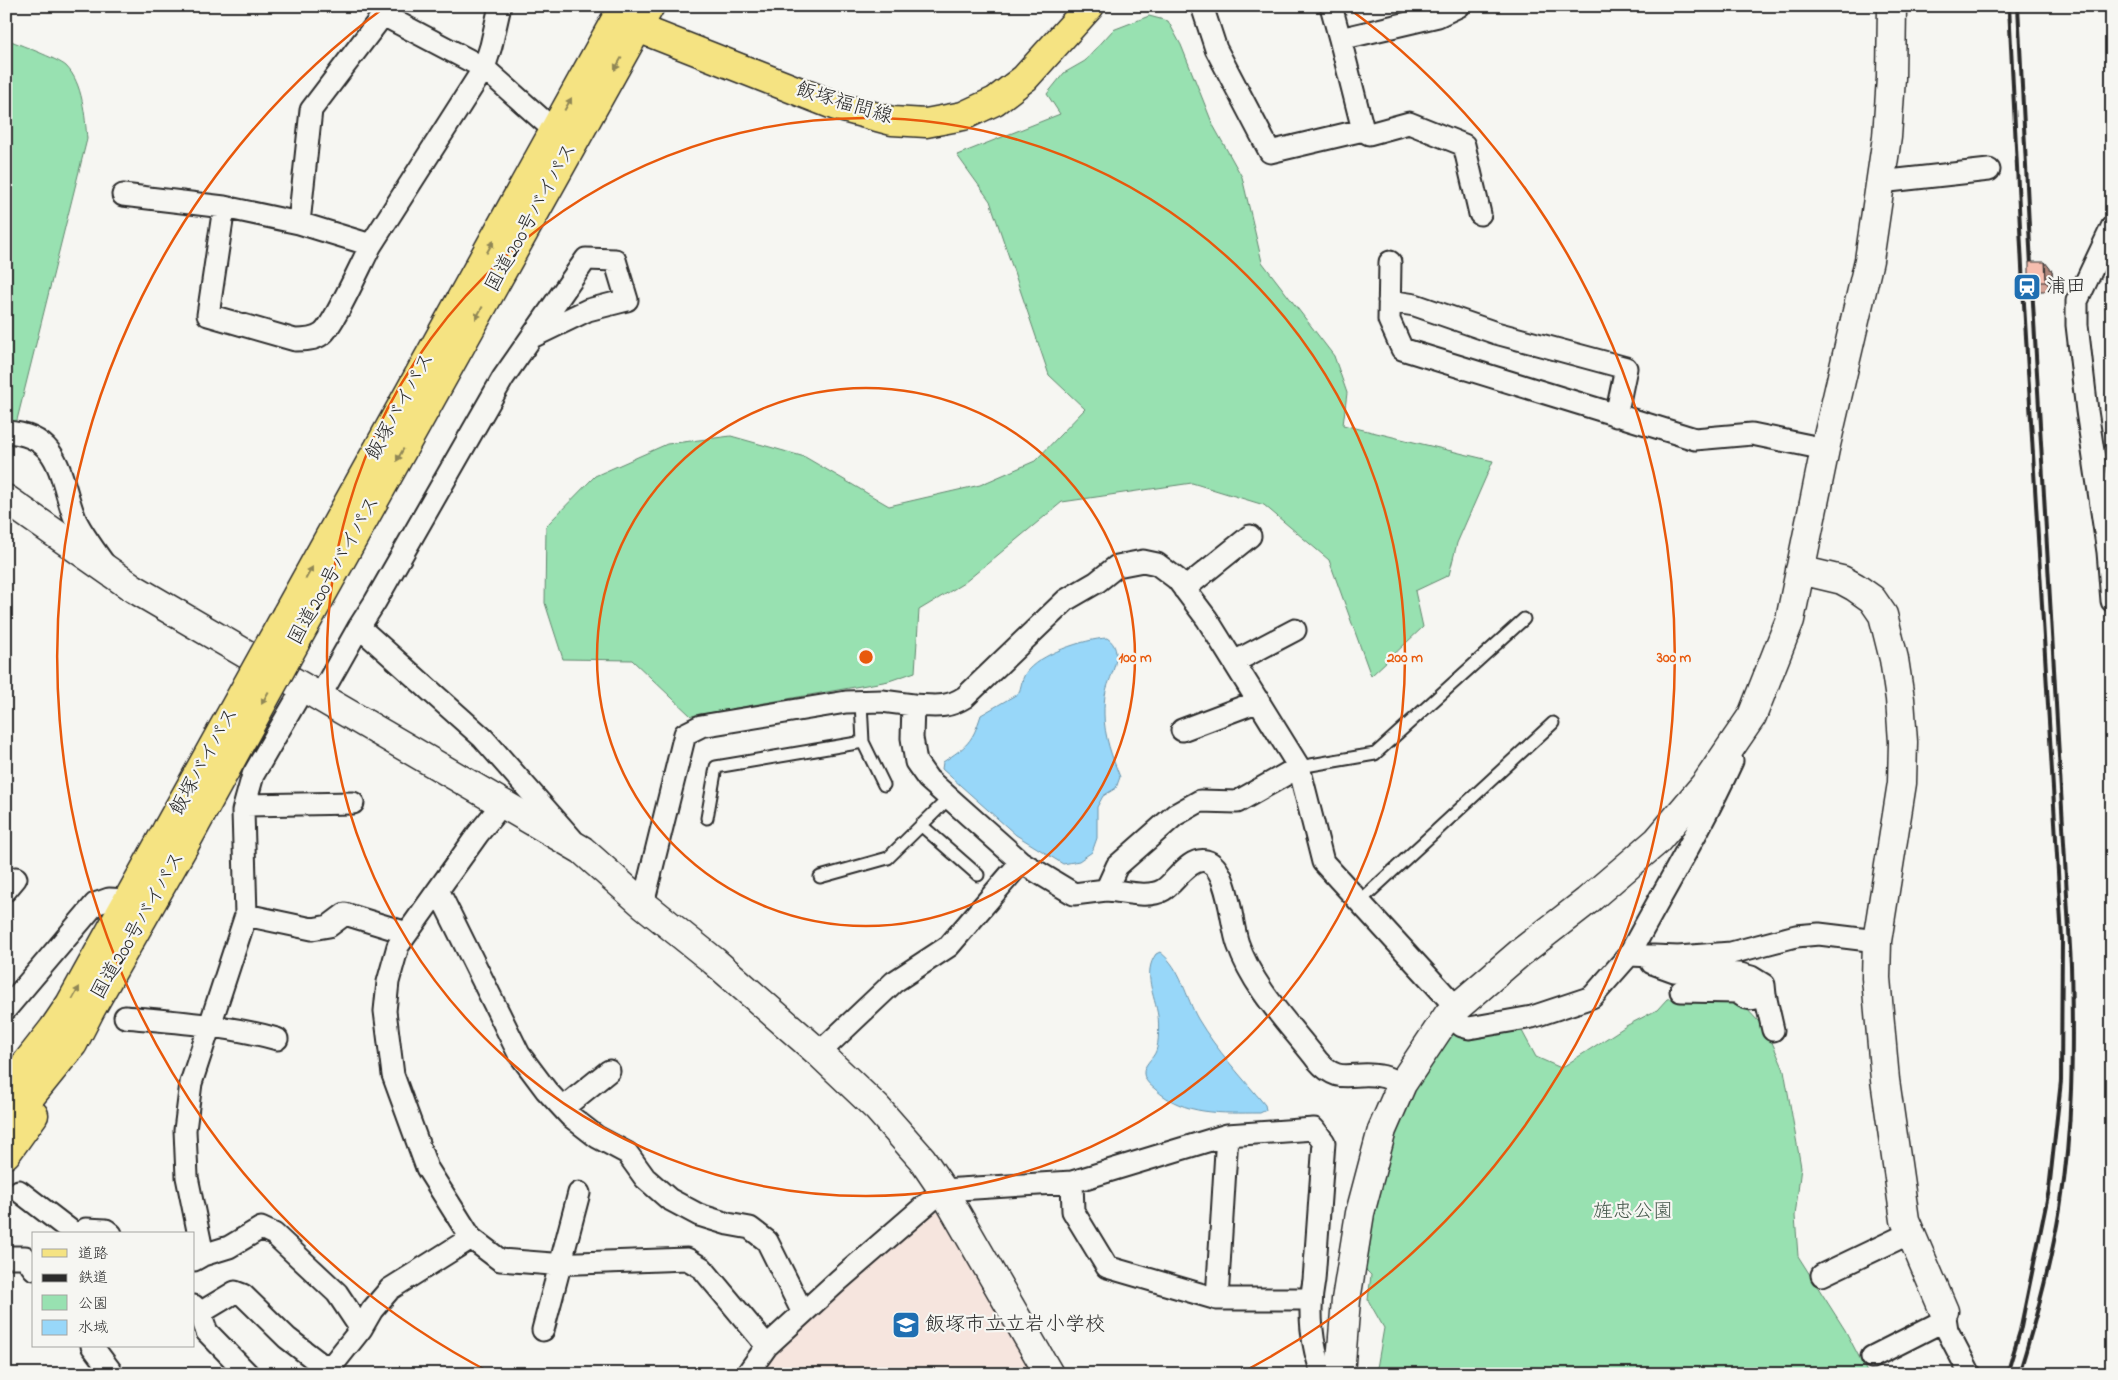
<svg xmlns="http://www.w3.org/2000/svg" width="2118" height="1380" font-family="'Indie Flower','Klee One',sans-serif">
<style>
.built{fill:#f6e5de}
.green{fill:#98e1b1;stroke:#62866e}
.water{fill:#98d7f9;stroke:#6c92a7}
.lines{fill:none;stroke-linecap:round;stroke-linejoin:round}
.service-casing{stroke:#2b2b2b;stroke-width:15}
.minor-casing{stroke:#2b2b2b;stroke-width:25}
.tertiary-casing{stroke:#2b2b2b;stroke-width:31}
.primary-casing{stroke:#2b2b2b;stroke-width:31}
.trunk-casing{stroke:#2b2b2b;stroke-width:31}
.service{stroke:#f6f6f2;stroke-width:11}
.minor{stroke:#f6f6f2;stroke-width:21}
.tertiary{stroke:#f6f6f2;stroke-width:28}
.primary{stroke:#f5e382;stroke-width:28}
.trunk{stroke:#f5e382;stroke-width:28}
.rail{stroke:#2b2b2b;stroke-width:4}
.trunk-bridge-casing{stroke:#2b2b2b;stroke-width:31;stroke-linecap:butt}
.trunk-bridge{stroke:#f5e382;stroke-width:28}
.wall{fill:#d4a396;stroke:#2b2b2b}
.shaded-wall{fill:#ad857a;stroke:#2b2b2b}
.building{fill:#f7beaf;stroke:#2b2b2b}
.oneway{fill:#908756}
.ring{fill:none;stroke:#e8590c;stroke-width:2.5}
.labels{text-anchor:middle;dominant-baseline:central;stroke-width:4.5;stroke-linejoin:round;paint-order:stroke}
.street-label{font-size:20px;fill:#2b2b2b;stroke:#f6f6f2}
.poi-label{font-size:20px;fill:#2b2b2b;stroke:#f6f6f2;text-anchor:start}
.park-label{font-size:20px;fill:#46584c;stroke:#f6f6f2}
.centre{fill:#e8590c;stroke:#f6f6f2;stroke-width:2.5}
.ring-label{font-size:15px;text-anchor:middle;font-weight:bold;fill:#e8590c;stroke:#f6f6f2;stroke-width:4.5;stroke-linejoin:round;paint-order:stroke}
</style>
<rect width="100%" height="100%" fill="#f6f6f2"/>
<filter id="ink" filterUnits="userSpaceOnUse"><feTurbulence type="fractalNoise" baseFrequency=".02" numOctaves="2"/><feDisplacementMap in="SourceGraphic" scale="10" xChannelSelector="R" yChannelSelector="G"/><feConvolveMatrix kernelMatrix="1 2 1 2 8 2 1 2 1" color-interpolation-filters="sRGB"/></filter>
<g filter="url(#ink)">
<path class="built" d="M939,1212l10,5 85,157h-277l11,-15 73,-68 88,-76z"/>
<path class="green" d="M1149,16l19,5 13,24 32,80 29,52 20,85 72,94 13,37 -4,32 150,36 -36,82 -8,32 -34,16 8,36 -52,49 -42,-116 -65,-55 -72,-22 -130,19 -98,81 -45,27 -4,62 -26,9 -198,35 -59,-56 -69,-1 -18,-56 1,-77 49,-50 72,-32 64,-8 74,21 84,49 91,-21 55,-24 50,-52 -36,-34 -59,-174 -33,-46 103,-41 -13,-20 17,-21 21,-12 28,-31z
M6,39c12,5 52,20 60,27 17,17 19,51 21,73l-71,285 -10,-3z
M1688,996l30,2 25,7 17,18 11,17 13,30 17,97 -6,49 3,40 47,74 23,44h-492l8,-46 -16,-28 3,-25 -7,-7 10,-60 20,-83 55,-99 24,11 49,-6 14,26 25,11 65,-42 31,-16 10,-11z"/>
<path class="water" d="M1107,638c19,13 3,37 -1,53 -2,7 -2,16 -2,23 0,22 8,43 16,63l-4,11 -13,8 -6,11v31l-5,14 -13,9 -16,3 -47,-29 -74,-66 1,-7c24,-16 29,-19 38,-47l38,-22c2,-6 3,-14 6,-19 13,-20 60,-35 82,-36z
M1160,952c21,16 26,46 38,67 19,32 44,58 67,86l1,5 -6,3c-38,0 -76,3 -105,-24 -5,-4 -10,-8 -11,-15 -1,-9 9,-15 12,-23 3,-8 3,-26 2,-35 -3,-20 -16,-43 -2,-62z"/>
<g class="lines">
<defs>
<path id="service" d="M863,742l21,43
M1299,767l76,-13 149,-135
M707,818l9,-51 147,-25 -2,-40
M921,825l57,50
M820,877l68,-19 61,-60
M1359,902l194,-179"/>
<path id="minor" d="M1202,6l14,43 54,103 93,-22 -23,-91 98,-23 21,-10
M1331,6l9,33
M383,15l101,53 80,71
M1363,130l6,4 40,-11 55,22 16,69
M1880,182l109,-12
M123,195l101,12 75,16 72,22 113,-177 7,-22 9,-40
M224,207l-16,108 87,25c9,0 19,0 27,-6 12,-9 40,-72 49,-89
M299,223l12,-113 72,-95 3,-9
M2112,227l-35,74v24l10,86 21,141 4,49
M1390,262l-1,58 13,29 293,90 57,-5 73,15
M1389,301l26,4 81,28 130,35 -10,48
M532,337l56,-27 39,-10 -12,-40 -29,-1 -83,119 -128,224 -16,25 124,111 89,101
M6,432c55,3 53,44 68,84 4,12 23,38 31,49
M1184,589l66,-53
M1234,662l61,-32
M320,696l39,-69
M913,705c22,1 33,4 52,-8l101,-97 31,-18 20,-16 26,-5 14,3 20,15 30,40 92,148
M1182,730l77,-29
M503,803l-25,31 -80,112 -10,36 -3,29 8,64 34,93 44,70 29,22 52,4 135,-5 15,9 65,78
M245,805l108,-2
M6,890l10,-12
M1106,890c17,1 42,9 57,0 12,-7 26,-33 43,-29 23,6 25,65 32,83 15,44 51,80 79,116 23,27 35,10 63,16 7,1 15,5 22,8
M439,892l80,162 27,36 24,26 27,21 30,16 18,25 24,21 30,16 29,9 22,4 17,13 36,72
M643,904l42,-170 16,-8 145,-24 36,-1 31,4 -1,33 4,24 12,17 93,83
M246,915l66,14 17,-3 16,-12 62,19
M1629,955c35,-65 73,-128 103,-194
M1652,963l22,8 66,3 11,3 13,8 1,10c-11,4 -18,7 -27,-3l-57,-1
M1765,995l8,35
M6,1009l89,-105 14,-5 19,1
M1448,1015l14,11 7,2 63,-11 60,-20 37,-42 49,2 53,-4 65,-17 23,-2 58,7
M125,1017c52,5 102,8 152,22
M819,1053l75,-71 55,-36 72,-84 53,32 32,-4 11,-24 58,-51 25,-14 37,1 62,-35 24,95 133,145
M563,1108l46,-37
M1072,1182l1,29 34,56 110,32h93
M19,1191l56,43
M82,1234l4,-5 20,1 5,4
M203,1255l-16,-78 -2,-47 6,-47 55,-168 -3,-104 10,-36 51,-88
M6,1257h19l9,12
M194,1260l9,-5 26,-8 32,-19 13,6 63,59 24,36 11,-19 18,-21 81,-51
M1822,1275l88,-42
M1217,1299l10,-164
M194,1306l6,7 7,19 41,42
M1944,1311l3,19 23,44
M200,1313l35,-21 8,3 44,43 35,27 12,-2 27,-34
M543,1330l36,-137
M92,1346l21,28
M1872,1357l73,-37
M747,1374l20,-28 72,-66 104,-90 129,-8 155,-47 87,-6 10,13 -10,138c-6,30 -3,66 9,94"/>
<path id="tertiary" d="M6,499l127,89 449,262 61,54 71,57 105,92 58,55 45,51 21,31 106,184
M1800,570l42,10 13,7 17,12 11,16 11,44 6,40 3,43 -1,41 -25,158 -1,37 9,102 20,140 39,91
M1340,1374l6,-74 14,-87 22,-83 20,-46 46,-69 72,-62 67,-52 70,-60 50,-59 45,-66 38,-96 35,-171 44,-189 18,-123 4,-59 1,-72"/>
<path id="primary" d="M638,28l198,78 56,15 34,2 37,-7 32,-15 30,-23 65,-72"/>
<path id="trunk" d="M286,615l337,-609
M305,625l345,-619
M6,1089l47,-60 17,-25 97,-175
M6,1127l67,-83 18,-35 94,-165
M6,1154l28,-39"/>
</defs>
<use href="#service" class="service-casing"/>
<use href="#minor" class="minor-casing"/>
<use href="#tertiary" class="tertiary-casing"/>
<use href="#primary" class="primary-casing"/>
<use href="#trunk" class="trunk-casing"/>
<use href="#service" class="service"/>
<use href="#minor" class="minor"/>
<use href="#tertiary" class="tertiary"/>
<use href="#primary" class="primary"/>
<use href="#trunk" class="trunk"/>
<path class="rail" d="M2018,6l14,280 39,679c2,81 2,163 -11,243 -9,56 -24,111 -41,166
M2007,1374l13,-43 29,-141 12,-109 1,-142 -39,-652 -14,-281"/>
<defs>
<path id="trunk-bridge" d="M167,829l119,-214
M185,844l120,-219"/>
</defs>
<use href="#trunk-bridge" class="trunk-bridge-casing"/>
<use href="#trunk-bridge" class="trunk-bridge"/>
</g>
<path class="wall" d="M2052,271l1,20h-17l-7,-9z"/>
<path class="shaded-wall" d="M2045,262l7,9 1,20 -7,-9z"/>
<path class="building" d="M2029,262h16l1,20h-17z"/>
<defs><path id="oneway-solid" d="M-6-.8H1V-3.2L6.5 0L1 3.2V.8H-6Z" transform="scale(1.25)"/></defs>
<g class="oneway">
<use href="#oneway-solid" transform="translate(618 64) rotate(119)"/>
<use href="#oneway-solid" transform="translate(568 104) rotate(-61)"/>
<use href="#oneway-solid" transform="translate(490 247) rotate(-61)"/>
<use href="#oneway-solid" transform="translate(479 313) rotate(119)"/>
<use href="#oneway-solid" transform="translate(400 455) rotate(119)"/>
<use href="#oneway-solid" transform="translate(309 573) rotate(-61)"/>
<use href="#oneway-solid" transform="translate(265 698) rotate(119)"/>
<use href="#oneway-solid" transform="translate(76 993) rotate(-61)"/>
</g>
</g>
<g class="ring">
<circle cx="866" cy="657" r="269"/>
<circle cx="866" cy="657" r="539"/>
<path d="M493 1374A808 808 0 0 1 385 7M1347 7A808 808 0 0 1 1239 1374"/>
</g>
<defs>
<symbol id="station-square" viewBox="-11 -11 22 22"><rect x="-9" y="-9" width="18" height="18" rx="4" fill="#1f6fb2" stroke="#f6f6f2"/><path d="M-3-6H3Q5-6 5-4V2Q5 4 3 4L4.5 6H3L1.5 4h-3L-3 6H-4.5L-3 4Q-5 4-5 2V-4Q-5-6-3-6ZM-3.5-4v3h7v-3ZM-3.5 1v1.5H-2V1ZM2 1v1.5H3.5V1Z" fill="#fff"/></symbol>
<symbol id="school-square" viewBox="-11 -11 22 22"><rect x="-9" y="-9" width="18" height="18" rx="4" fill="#1f6fb2" stroke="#f6f6f2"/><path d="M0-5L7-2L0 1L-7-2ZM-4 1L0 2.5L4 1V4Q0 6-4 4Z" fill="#fff"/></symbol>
</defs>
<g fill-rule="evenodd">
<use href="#station-square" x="2011" y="271" width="32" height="32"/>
<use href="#school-square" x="890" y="1309" width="32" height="32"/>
</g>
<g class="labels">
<g class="street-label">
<text transform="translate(844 104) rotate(17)">飯塚福間線</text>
<text transform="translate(532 218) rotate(-61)">国道200号バイパス</text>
<text transform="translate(401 407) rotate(-61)">飯塚バイパス</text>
<text transform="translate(335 571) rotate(-61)">国道200号バイパス</text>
<text transform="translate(205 762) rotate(-61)">飯塚バイパス</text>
<text transform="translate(139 926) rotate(-60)">国道200号バイパス</text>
</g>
<g class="poi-label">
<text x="2046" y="287">浦田</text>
<text x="925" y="1325">飯塚市立立岩小学校</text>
</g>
<g class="park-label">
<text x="1633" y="1212">旌忠公園</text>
</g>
</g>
<circle cx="866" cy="657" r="8" class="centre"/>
<g class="ring-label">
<text x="1135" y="662">100 m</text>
<text x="1405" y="662">200 m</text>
<text x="1674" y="662">300 m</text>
</g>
<rect width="2118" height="1380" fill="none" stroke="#f6f6f2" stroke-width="25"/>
<rect x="12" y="12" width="2093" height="1355" fill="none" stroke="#2b2b2b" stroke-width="2" filter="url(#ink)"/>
<rect x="32" y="1232" width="162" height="115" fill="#f6f6f2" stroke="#a5a5a2"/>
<rect x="42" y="1249" width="25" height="8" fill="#f5e382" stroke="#a5a5a2"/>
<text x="78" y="1258" font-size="15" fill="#2b2b2b">道路</text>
<rect x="42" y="1274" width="25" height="8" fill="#2b2b2b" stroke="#a5a5a2"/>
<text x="78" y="1282" font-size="15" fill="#2b2b2b">鉄道</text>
<rect x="42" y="1295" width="25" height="15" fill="#98e1b1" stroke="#a5a5a2"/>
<text x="78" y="1308" font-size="15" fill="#2b2b2b">公園</text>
<rect x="42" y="1320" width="25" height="15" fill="#98d7f9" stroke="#a5a5a2"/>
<text x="78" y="1332" font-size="15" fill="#2b2b2b">水域</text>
</svg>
